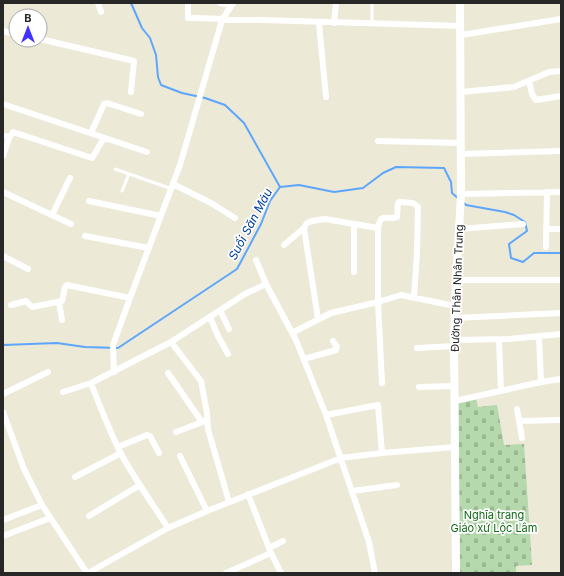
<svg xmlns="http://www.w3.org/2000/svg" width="564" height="576" font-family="Inter,sans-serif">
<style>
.cemetery{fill:url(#cemetery-stones)}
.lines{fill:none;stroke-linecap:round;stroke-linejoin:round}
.stream{stroke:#5da6fb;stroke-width:2}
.lane{stroke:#fff;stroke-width:3}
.street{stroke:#fff;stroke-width:6}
.secondary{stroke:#fff;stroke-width:8}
.labels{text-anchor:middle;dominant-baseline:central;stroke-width:3.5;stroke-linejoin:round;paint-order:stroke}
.street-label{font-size:11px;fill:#272727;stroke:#fff}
.park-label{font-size:11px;fill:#126a17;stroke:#fff}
.water-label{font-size:12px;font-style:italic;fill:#003fa3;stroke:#fff}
</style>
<defs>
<pattern id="cemetery-stones" width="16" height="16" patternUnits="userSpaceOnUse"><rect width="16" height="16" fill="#b5d8ac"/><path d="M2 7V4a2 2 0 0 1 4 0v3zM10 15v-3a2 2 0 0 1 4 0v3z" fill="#9cb994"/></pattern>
</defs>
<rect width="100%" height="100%" fill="#ece9d7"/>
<path class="cemetery" d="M476,398l2,9 19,-2 7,40 20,-1 8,121 -16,1v7h-56l-2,-170z"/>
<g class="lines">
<path class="stream" d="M131,3l11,25 8,10 6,17 2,22 3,8 21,8 23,5 20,7 19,18 36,64
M464,203l2,2 39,7 9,3 11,7 2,9 -18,13 2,14 12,4 11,-9h27
M3,345l54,-2 28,4 33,1 119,-79 24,-45 9,-23 10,-14 19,-2 35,7 29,-4 20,-15 13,-6 48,1 7,14 1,11 7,6"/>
<path class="lane" d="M372,23v-20
M115,169l57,20
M122,191l7,-17"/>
<path class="street" d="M98,3l3,9
M188,3v15h5l268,8
M220,3l11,2
M319,23l7,74
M334,23l2,-20
M3,31l13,3
M461,35l100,-16
M40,39l94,22 -3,31
M529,81l3,13 4,6 25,-4
M461,92l53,-5 35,-15 12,-1
M3,104l144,48
M91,133l13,-29 3,-1 34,11
M3,136l7,1 3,-5 79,26 12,-20
M378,141l83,2
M461,154l100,-3
M3,156l6,-18
M173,184l38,19 24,15
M3,192l68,32
M461,194l100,-2
M89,201l72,15
M52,215l18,-37
M304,228l14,91
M459,229l64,-5
M546,229h15
M85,236l64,12
M284,245l20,-17 3,-5 5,-2 13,-2 53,9
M546,247l1,-55
M3,256l25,13
M256,260l10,24 30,56 30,75 43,127 6,31
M354,272v-47
M456,280h105
M59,302l3,18
M11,305l15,-4 6,6 30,-6 3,-14 2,-2 63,13 50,-133 42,-145 11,-17
M220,310l9,19
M210,317l8,19 10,18
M454,318l107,-5
M292,333l39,-20 47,-11 23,-7 54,11
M539,337l2,45
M454,340l55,-1 52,-5
M499,340l2,51
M171,342l30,39 6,32 1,16 21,73
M417,348l37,-2
M304,359l32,-9 1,-3 -4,-6
M114,372l-1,-27 17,-47
M168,373l34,49
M91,383c9,24 18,46 29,69 14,26 32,51 48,76
M382,383l-4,-81v-74c3,-17 8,-7 19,-11l1,-14 1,-1 14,1 5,4 -1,46 -3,44
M419,387l35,-1
M63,392l28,-9 80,-41 74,-48 21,-10
M3,394l45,-22
M455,401l86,-19 20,-3
M517,409l5,29
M3,412l21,57 18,36 45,68
M326,415l52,-10 4,48
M519,421l42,-1
M176,432l29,-11
M118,447l29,-12 3,1 9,17
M180,456l27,55
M75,477l46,-24
M352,491l45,-6
M248,494l23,59 10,20
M89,516l51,-31
M3,520l39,-15
M3,536l47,-18
M269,548l14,-7
M88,573l80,-45 39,-17 134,-53 41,-5 73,-6
M226,573l45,-20"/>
<path class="secondary" d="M456,573l-2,-233 2,-60 5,-85 -1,-192"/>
</g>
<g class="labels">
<g class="street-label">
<text transform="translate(457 288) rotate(-88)">Đường Thân Nhân Trung</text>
</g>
<g class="park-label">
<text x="494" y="515">Nghĩa trang<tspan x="494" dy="13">Giáo xứ Lộc Lâm</tspan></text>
</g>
<g class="water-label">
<text transform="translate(250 224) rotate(-62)">Suối Săn Máu</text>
</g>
</g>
<rect width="564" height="576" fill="none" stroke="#272727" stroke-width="8"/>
<g transform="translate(28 28)"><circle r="19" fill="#ffffff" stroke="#a9a9a9"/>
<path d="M0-3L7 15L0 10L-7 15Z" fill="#4231ff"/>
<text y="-6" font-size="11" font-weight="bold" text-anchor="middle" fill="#272727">B</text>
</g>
</svg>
